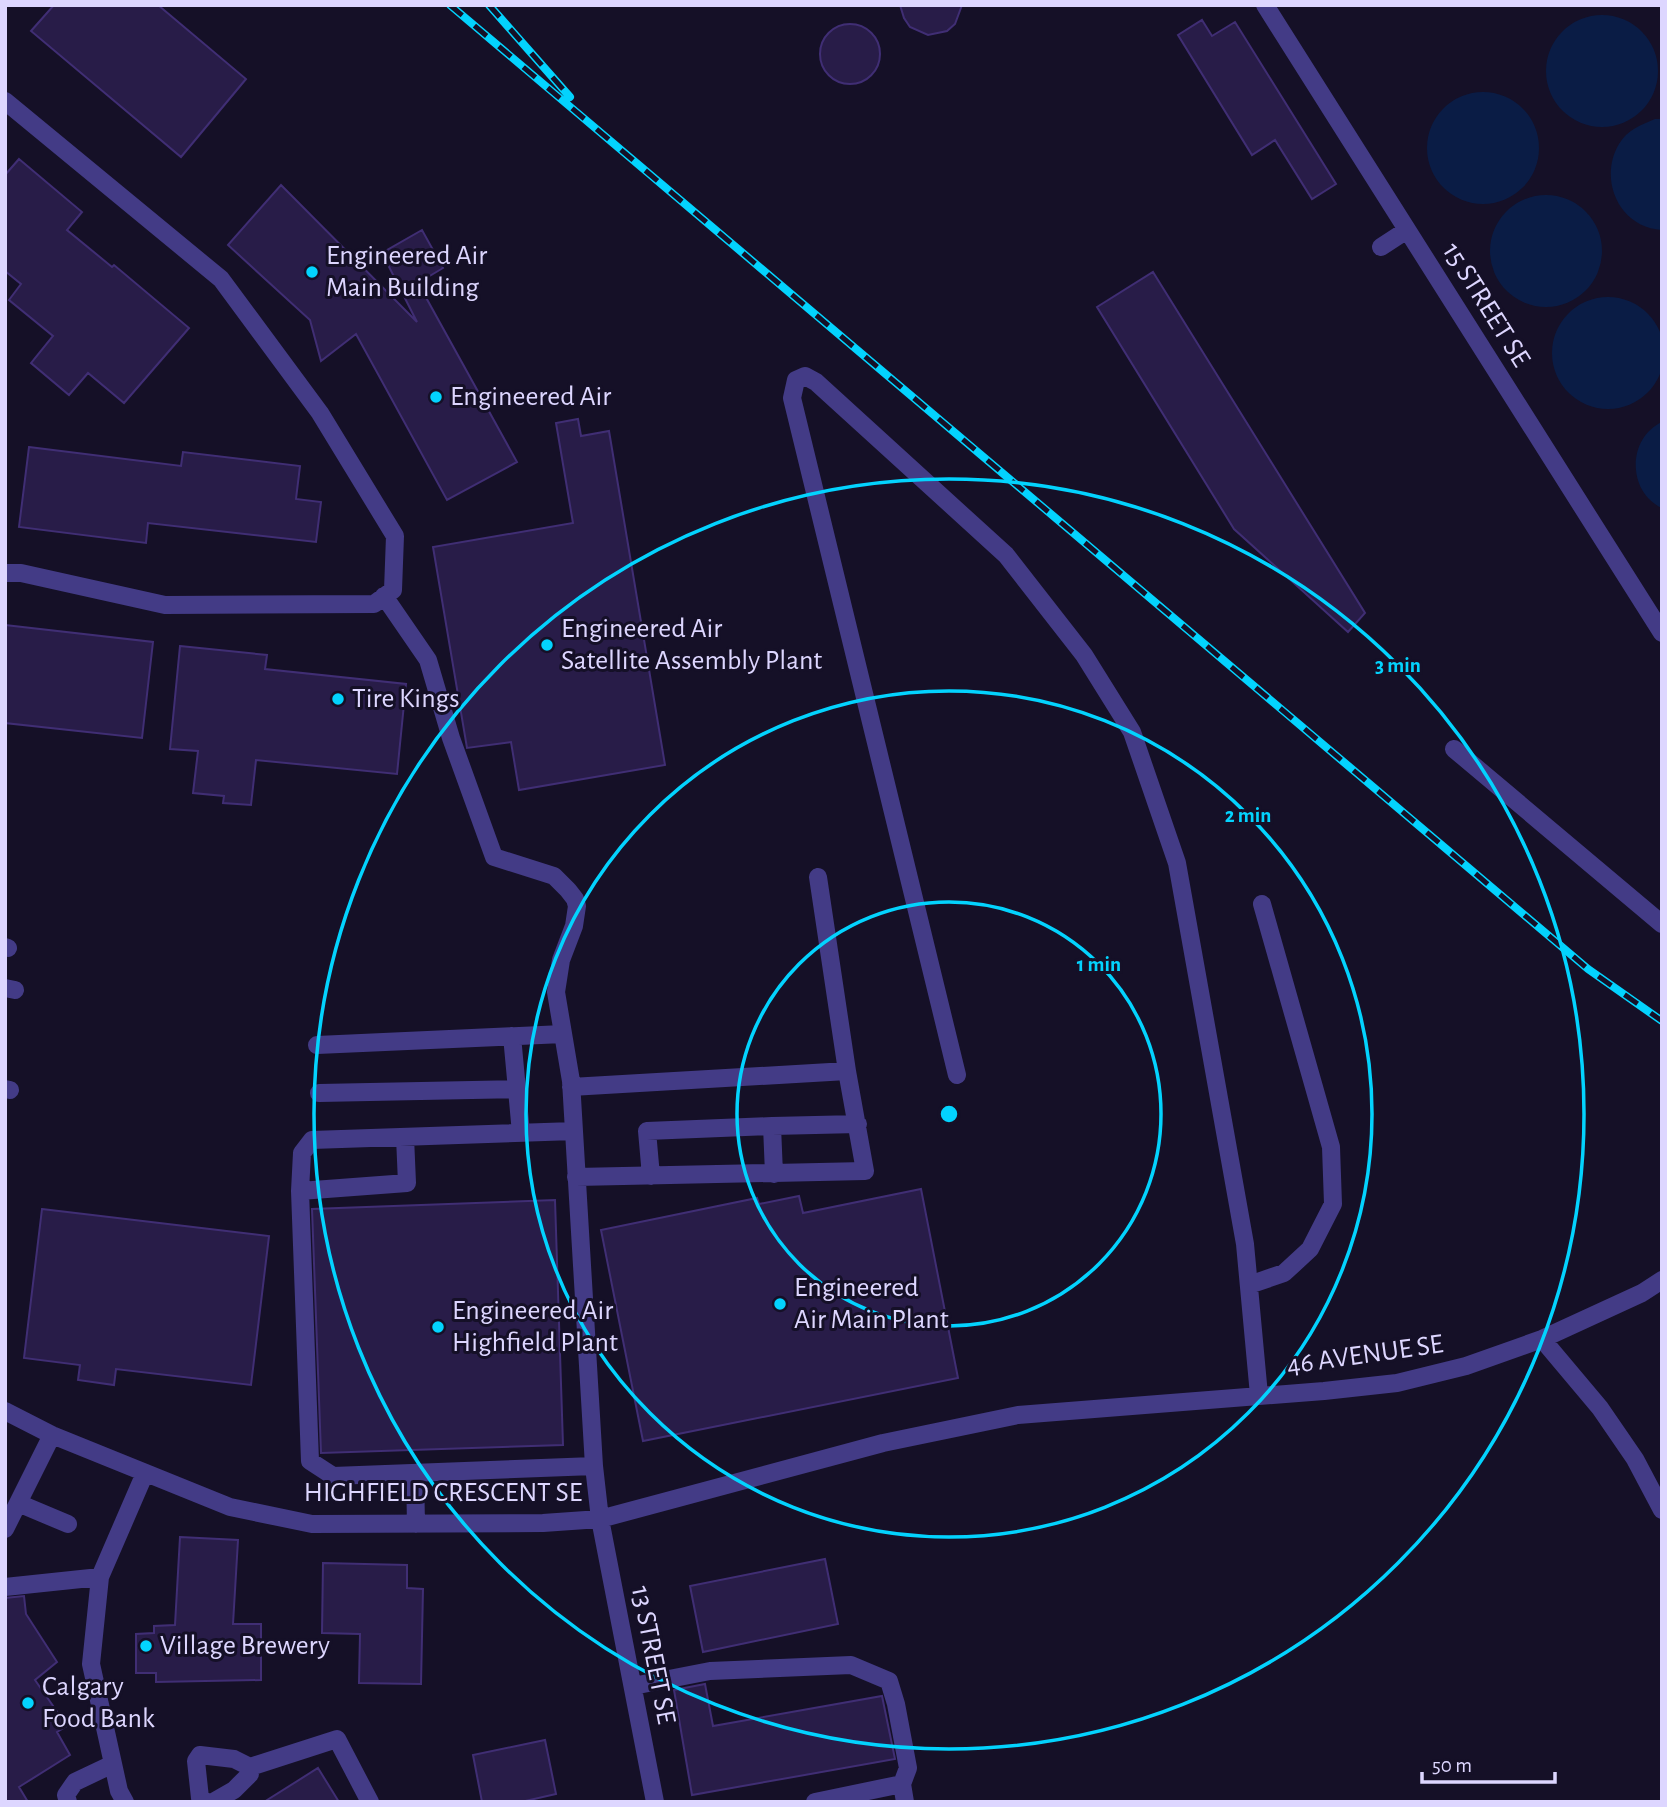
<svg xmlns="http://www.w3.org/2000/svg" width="1667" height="1807" font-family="'Alegreya Sans',sans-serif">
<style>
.water{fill:#0a1c45}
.building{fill:#281c48;stroke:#402e74;stroke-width:2}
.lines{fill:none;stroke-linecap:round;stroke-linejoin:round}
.minor{stroke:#433b86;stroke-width:18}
.rail-casing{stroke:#03d3fe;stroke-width:8}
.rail{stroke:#151027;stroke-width:5;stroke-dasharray:16;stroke-linecap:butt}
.ring{fill:none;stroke:#03d3fe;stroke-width:3.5}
.poi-dot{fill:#03d3fe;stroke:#151027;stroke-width:2.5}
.labels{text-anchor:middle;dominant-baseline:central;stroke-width:6;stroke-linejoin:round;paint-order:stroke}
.poi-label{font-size:28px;fill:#ddd6ff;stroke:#151027;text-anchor:start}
.street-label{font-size:28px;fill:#ddd6ff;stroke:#151027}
.centre{fill:#03d3fe;stroke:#151027;stroke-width:3.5}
.ring-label{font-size:21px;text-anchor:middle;font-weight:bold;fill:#03d3fe;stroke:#151027;stroke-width:6;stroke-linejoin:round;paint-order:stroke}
</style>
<rect width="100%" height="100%" fill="#151027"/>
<path class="water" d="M1546 71a56 56 0 1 1 112 0a56 56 0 1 1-112 0Z
M1427 148a56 56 0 1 1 112 0a56 56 0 1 1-112 0Z
M1655,119h7v111c-43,-2 -64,-51 -43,-86 8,-14 22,-19 36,-25z
M1490 251a56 56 0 1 1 112 0a56 56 0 1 1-112 0Z
M1552 353a56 56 0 1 1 112 0a56 56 0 1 1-112 0Z
M1662,422v86c-35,-16 -35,-70 0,-86z"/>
<path class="building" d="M54,5h104l88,74 -65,78 -150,-126z
M900,5h62l-7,19 -8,7 -19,4 -18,-8 -6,-9z
M1202,20l10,16 23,-14 101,162 -24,15 -37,-59 -23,15 -74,-120z
M820 54a30 30 0 1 1 60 0a30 30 0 1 1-60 0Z
M19,159l63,53 -15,18 45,37 2,-2 75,63 -65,75 -36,-30 -19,22 -38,-32 22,-27 -44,-36 12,-16 -16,-13v-96z
M281,185l136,137 -35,-69 40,-23 21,38 -25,15 99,179 -70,38 -91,-166 -35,27 -11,-41 -82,-75z
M1153,272l212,341 -17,19 -114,-103 -137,-222z
M578,419l3,17 28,-5 56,334 -146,25 -8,-48 -44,6 -34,-201 140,-24 -17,-100z
M29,447l152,19 2,-14 117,14 -4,33 25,3 -5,40 -168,-19 -2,20 -127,-16z
M5,625l148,17 -11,96 -137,-15z
M180,646l87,9 -2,14 141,15 -9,90 -141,-14 -5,45 -28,-2 1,-7 -31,-3 5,-42 -28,-2z
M921,1189l37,189 -315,63 -42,-211 156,-32 2,6 40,-8 4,17z
M555,1200l8,245 -242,8 -9,-244z
M42,1209l227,27 -18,149 -135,-16 -2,16 -36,-5 2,-15 -56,-7z
M180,1537l58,3 -5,84h28v56l-105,2v-9h-20v-39l18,-1v-7l21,-1z
M825,1559l13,65 -135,28 -13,-66z
M323,1563l84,2v23l16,1 -2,95 -62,-1 1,-49 -38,-1z
M24,1596l2,18 31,48 -22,18 32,46 -10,6 13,23 -51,32 9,15h-23v-204z
M705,1684l8,42 169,-30 13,63 -203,36 -18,-105z
M545,1740l11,54 -35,8h-39l-9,-47z
M318,1768l21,34h-75z"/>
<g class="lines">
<path class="minor" d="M1265,5l397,628
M5,101l216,178 99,134 75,123 -2,54 -19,14 -209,1 -144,-32h-16
M1381,247l26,-17
M384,596l44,64 23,78 43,119 60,19 14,14 7,9 2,7 -3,20 -13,34 -5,32 15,89 23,385 6,53 55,283
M1454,749l208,175
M818,877l29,194
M5,947l3,1
M5,988l10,2
M512,1036l9,97
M317,1045l246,-11
M957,1075l-165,-677 4,-18 9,-4 11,6 190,173 78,100 48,77 45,131 68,381 14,151
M571,1087l276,-16 18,100 -289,6
M5,1089l5,1
M319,1093l198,-4
M772,1126l86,-2
M574,1131l-262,9 -10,13 -2,38 10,270 23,15 261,-10
M651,1176l-4,-45 125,-5 2,48
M300,1191l107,-8 -2,-46
M1249,1285l35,-12 26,-24 23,-45 -2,-57 -69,-243
M1542,1339l58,69 35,51 27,51
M5,1411l47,24 178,72 82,17 231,-1 57,-4 283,-76 135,-28 306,-24 73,-8 69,-17 76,-27 100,-46 20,-13
M415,1473l1,51
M18,1503l50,21
M5,1529l47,-94
M5,1587l95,-10
M633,1686l77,-15 141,-6 38,16 7,23 12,64 -6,16
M250,1767l87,-28 33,63
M68,1802l-2,-7 9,-13 38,-18
M125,1802l-6,-11 -28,-127 9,-87 45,-104
M206,1802l-6,-4 -4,-37 4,-6 34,4 16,8v7l-16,16 -21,12
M815,1802l87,-18 3,18"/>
<defs>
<path id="rail" d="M450,5l1138,964 74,52
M489,5l81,92"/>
</defs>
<use href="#rail" class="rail-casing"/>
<use href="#rail" class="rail"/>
</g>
<g class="ring">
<circle cx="949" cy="1114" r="212"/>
<circle cx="949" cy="1114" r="423"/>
<circle cx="949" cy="1114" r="635"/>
</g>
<g class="poi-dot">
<circle cx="312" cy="272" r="7"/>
<circle cx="436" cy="397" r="7"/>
<circle cx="547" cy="645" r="7"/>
<circle cx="338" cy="699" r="7"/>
<circle cx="780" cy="1304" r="7"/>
<circle cx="438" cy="1327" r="7"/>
<circle cx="146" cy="1646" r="7"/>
<circle cx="28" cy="1703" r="7"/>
</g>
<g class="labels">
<g class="poi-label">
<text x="326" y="256">Engineered Air<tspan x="326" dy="32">Main Building</tspan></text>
<text x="450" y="397">Engineered Air</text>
<text x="561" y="629">Engineered Air<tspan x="561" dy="32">Satellite Assembly Plant</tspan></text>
<text x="352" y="699">Tire Kings</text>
<text x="794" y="1288">Engineered<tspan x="794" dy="32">Air Main Plant</tspan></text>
<text x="452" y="1311">Engineered Air<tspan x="452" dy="32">Highfield Plant</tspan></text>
<text x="160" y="1646">Village Brewery</text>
<text x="42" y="1687">Calgary<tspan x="42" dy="32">Food Bank</tspan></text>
</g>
<g class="street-label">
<text transform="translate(1486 305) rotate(58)">15 STREET SE</text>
<text transform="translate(1365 1355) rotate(-8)">46 AVENUE SE</text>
<text x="443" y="1493">HIGHFIELD CRESCENT SE</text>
<text transform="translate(653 1655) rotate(79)">13 STREET SE</text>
</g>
</g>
<circle cx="949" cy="1114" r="10" class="centre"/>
<g class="ring-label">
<text x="1398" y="672">3 min</text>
<text x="1248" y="822">2 min</text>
<text x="1099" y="971">1 min</text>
</g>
<rect width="1667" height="1807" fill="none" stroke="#ddd6ff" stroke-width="14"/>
<path d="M1422 1772v10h133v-10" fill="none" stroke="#ddd6ff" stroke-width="3.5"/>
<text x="1432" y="1772" font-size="21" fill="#ddd6ff" stroke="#151027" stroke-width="5" paint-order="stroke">50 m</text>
</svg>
